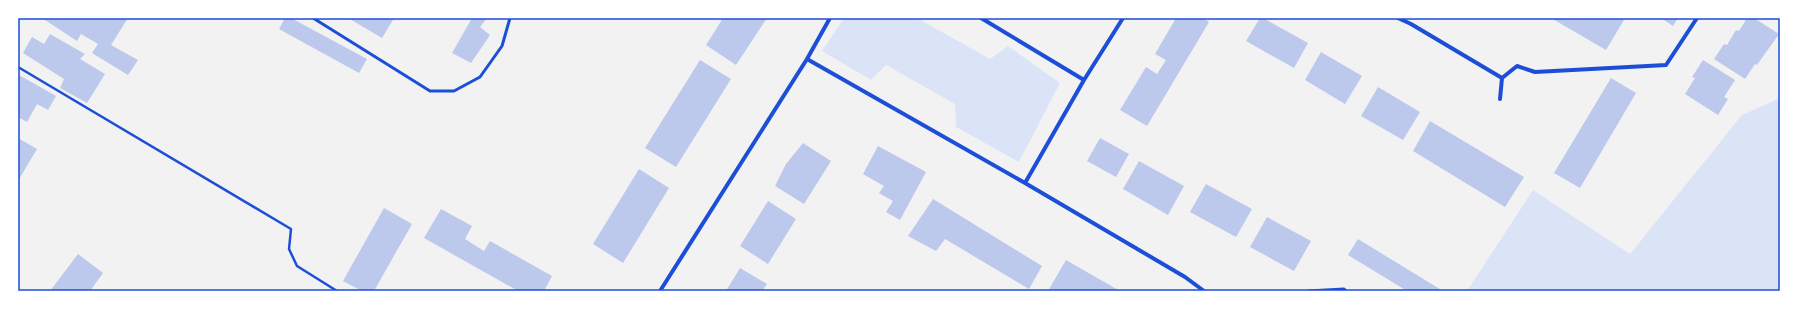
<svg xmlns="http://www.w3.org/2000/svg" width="1798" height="309" font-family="'Work Sans',sans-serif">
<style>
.green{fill:#dbe4f7}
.building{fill:#bdc9ec}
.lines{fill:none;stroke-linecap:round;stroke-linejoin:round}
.path{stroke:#1d4ed8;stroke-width:2.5}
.service{stroke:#1d4ed8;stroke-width:3}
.minor{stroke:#1d4ed8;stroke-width:4}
.neatline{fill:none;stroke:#1d4ed8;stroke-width:1.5}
</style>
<rect width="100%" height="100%" fill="#f2f2f2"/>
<path class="green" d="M844,18h73l73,41 18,-13 52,37 -41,79 -63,-35 -1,-23 -69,-39 -15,15 -49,-29z
M1780,98v193h-313l66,-101 97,64 112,-139z"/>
<path class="building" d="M42,18h86l-17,27 27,15 -10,15 -36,-22 6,-9 -17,-10 -4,7z
M285,18h6l76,41 -8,14 -80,-44z
M348,18h40l5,2 -11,18z
M472,18h15l-7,9 10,8 -19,28 -19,-10z
M723,18h44l-31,47 -30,-20z
M1176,18h27l6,4 -62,104 -27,-16 26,-43 11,7 9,-14 -11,-6z
M1260,18h3l45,25 -14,25 -48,-27z
M1551,18h69l4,2 -18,30z
M1661,18h17l-5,8z
M1747,18h7l25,16 -22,31 -2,-1 -10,15 -31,-20 10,-15 3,1 9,-15 3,1z
M50,34l35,20 -5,5 25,15 -18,29 -27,-15 4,-9 -41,-26 9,-16 12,7z
M1321,52l41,24 -17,28 -40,-24z
M700,60l31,19 -55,88 -31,-19z
M1703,60l32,20 -11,17 4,2 -10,16 -33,-21 10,-16 -3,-1z
M19,75l37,21 -8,14 -11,-6 -10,18 -9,-5z
M1611,78l25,15 -56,95 -26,-15z
M1378,87l42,25 -17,28 -42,-24z
M1430,121l94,56 -19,30 -92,-56z
M18,138l19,11 -19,32z
M1100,138l29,16 -13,23 -29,-16z
M803,143l28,18 -27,43 -29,-18 11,-22z
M878,146l48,26 -26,48 -14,-8 7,-11 -14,-8 5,-7 -21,-12z
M1139,161l45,25 -16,29 -45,-26z
M639,169l30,19 -46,75 -30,-19z
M1206,184l46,25 -16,28 -46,-25z
M933,199l109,67 -13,23 -84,-50 -9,12 -28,-15z
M768,201l28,18 -28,45 -28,-18z
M384,208l28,16 -38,67h-12l-19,-10z
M441,209l31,17 -7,13 19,12 6,-10 62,35 -8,15h-26l-94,-53z
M1267,217l44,24 -17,30 -44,-24z
M1358,239l85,52h-36l-59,-36z
M78,254l25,19 -13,18h-40z
M1066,260l26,15 28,16h-72z
M740,268l27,16 -5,7h-36z"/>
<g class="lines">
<path class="path" d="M18,67l273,162 -2,20 8,17 40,25"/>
<path class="service" d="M313,18l117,73h24l26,-14 22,-31 8,-28
M1308,291l36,-2 2,2"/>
<path class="minor" d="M981,18l103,62
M1398,18l13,6 91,54
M807,59l218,124 160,94 19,14
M1500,99l2,-21 15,-12 18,6 131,-7 31,-47
M1025,183l59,-103 39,-62
M660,291l147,-232 23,-41"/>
</g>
<rect width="1798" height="309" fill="none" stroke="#ffffff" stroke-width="38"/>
<rect x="19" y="19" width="1760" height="271" class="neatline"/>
</svg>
